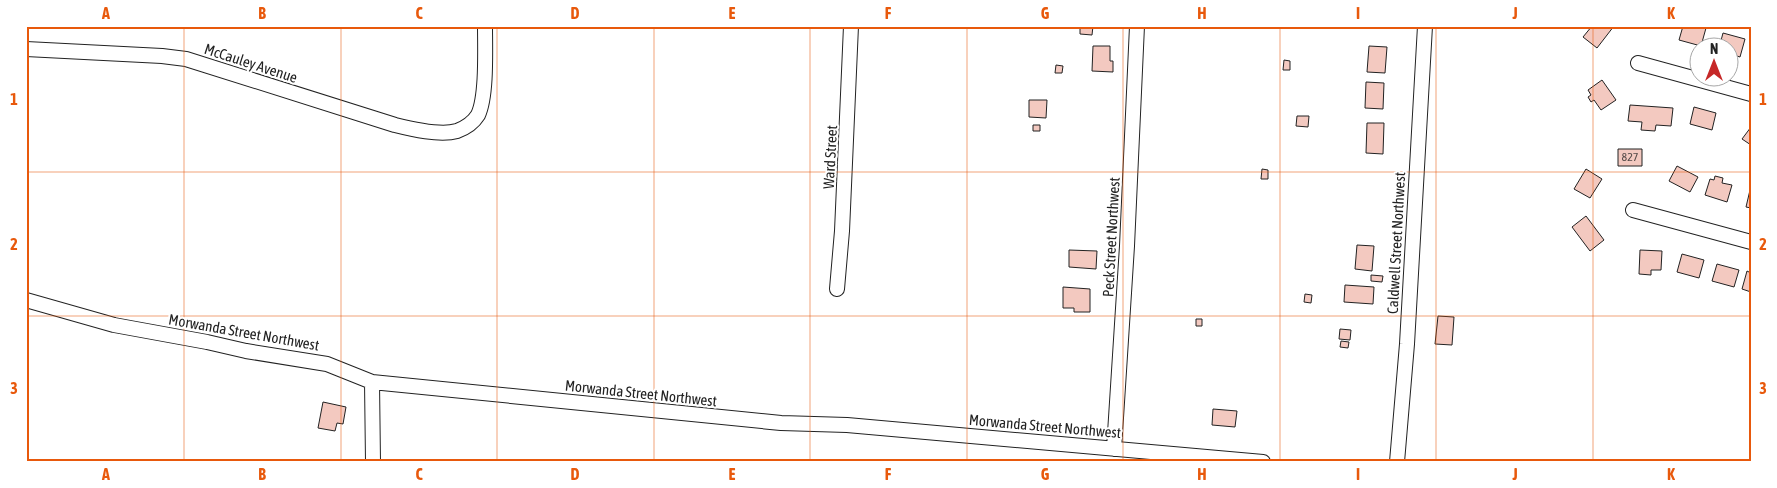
<svg xmlns="http://www.w3.org/2000/svg" width="1777" height="488" font-family="'Asap Condensed',sans-serif">
<style>
.building{fill:#f3c9c0;stroke:#222}
.lines{fill:none;stroke-linecap:round;stroke-linejoin:round}
.minor-casing{stroke:#222;stroke-width:16}
.minor{stroke:#fff;stroke-width:14}
.grid{fill:none;stroke:#e8590c;stroke-width:1;stroke-opacity:0.55}
.labels{text-anchor:middle;dominant-baseline:central;stroke-width:4;stroke-linejoin:round;paint-order:stroke}
.number-label{font-size:12px;fill:#564c4a}
.street-label{font-size:15px;fill:#222;stroke:#fff}
.neatline{fill:none;stroke:#e8590c;stroke-width:2}
.grid-label{font-size:16px;text-anchor:middle;font-weight:bold;fill:#e8590c}
</style>
<rect width="100%" height="100%" fill="#fff"/>
<path class="building" d="M1080,26h13l-1,9 -12,-1z
M1592,26h22l-17,22 -14,-11z
M1683,26h16l7,2 -5,18 -22,-6z
M1723,33l22,6 -5,18 -10,-3v-6h-11z
M1093,46h17v15h3v11l-21,-1z
M1369,46l18,1 -2,26 -18,-1z
M1284,60l6,1v9h-7z
M1056,65l7,1 -1,7h-7z
M1602,80l14,20 -15,10 -7,-10 -3,2 -3,-5 3,-2 -3,-5z
M1366,82l18,1 -1,26 -18,-1z
M1029,100h18l-1,18 -17,-1z
M1630,105l43,3 -2,18 -15,-1 -1,6 -14,-1 1,-8 -14,-1z
M1694,107l22,6 -4,17 -22,-6z
M1297,116h12l-1,11 -12,-1z
M1367,123h17l-1,31 -17,-1z
M1033,125h7v6h-7z
M1751,127v18l-9,-6z
M1618,149h24v17h-24z
M1677,166l21,11 -8,15 -21,-11z
M1262,169l6,1v9h-7z
M1586,169l16,10 -12,19 -16,-9z
M1715,176l8,2 -1,5 10,2 -5,17 -22,-7 5,-16 4,1z
M1750,190h1v18l-5,-1z
M1586,216l18,24 -14,11 -18,-24z
M1357,245l17,1 -2,25 -17,-2z
M1069,250l28,1 -1,18 -27,-2z
M1640,250l22,1 -1,19h-10v5l-12,-1z
M1682,254l22,6 -5,18 -22,-6z
M1717,264l22,6 -5,17 -22,-6z
M1747,271l4,2v19l-9,-3z
M1371,275l12,1 -1,6 -11,-1z
M1345,285l29,2 -1,17 -29,-2z
M1063,287l27,2v23h-16v-4h-11z
M1305,294l7,1 -1,8 -7,-1z
M1438,316l16,1 -2,28 -17,-1z
M1196,319h6v7h-6z
M1340,329l11,1 -1,10 -11,-1z
M1341,341l8,1 -1,6 -8,-1z
M323,402l23,5 -3,17 -6,-1 -2,8 -17,-3z
M1213,409l24,2 -2,16 -23,-2z"/>
<g class="lines">
<defs>
<path id="minor" d="M26,49l136,7 24,3 209,66c16,4 45,11 62,6 8,-3 16,-8 21,-16 9,-19 7,-66 7,-89
M1638,63l113,31
M1633,210l118,32
M837,289l5,-58 9,-205
M26,300l88,25 93,17 39,9 81,13 45,18 409,41 66,2 416,37
M372,382l1,80
M1114,449l13,-203 10,-220
M1397,462l10,-118 18,-318"/>
</defs>
<use href="#minor" class="minor-casing"/>
<use href="#minor" class="minor"/>
</g>
<path class="grid" d="M184,26v436M341,26v436M497,26v436M654,26v436M810,26v436M967,26v436M1123,26v436M1280,26v436M1436,26v436M1593,26v436M26,172h1725M26,316h1725"/>
<g class="labels">
<g class="number-label">
<text x="1630" y="157">827</text>
</g>
<g class="street-label">
<text transform="translate(251 63) rotate(18)">McCauley Avenue</text>
<text transform="translate(830 157) rotate(-87)">Ward Street</text>
<text transform="translate(1111 237) rotate(-87)">Peck Street Northwest</text>
<text transform="translate(1396 243) rotate(-87)">Caldwell Street Northwest</text>
<text transform="translate(244 332) rotate(10)">Morwanda Street Northwest</text>
<text transform="translate(641 393) rotate(6)">Morwanda Street Northwest</text>
<text transform="translate(1045 426) rotate(5)">Morwanda Street Northwest</text>
</g>
</g>
<rect width="1777" height="488" fill="none" stroke="#ffffff" stroke-width="55"/>
<g transform="translate(1714 62)"><circle r="24" fill="#ffffff" stroke="#a7a7a7"/>
<path d="M0-4L9 19L0 12L-9 19Z" fill="#c62828"/>
<text y="-8" font-size="14" font-weight="bold" text-anchor="middle" fill="#222222">N</text>
</g>
<rect x="28" y="28" width="1722" height="432" class="neatline"/>
<g class="grid-label">
<text x="106" y="19">A</text>
<text x="262" y="19">B</text>
<text x="419" y="19">C</text>
<text x="575" y="19">D</text>
<text x="732" y="19">E</text>
<text x="888" y="19">F</text>
<text x="1045" y="19">G</text>
<text x="1202" y="19">H</text>
<text x="1358" y="19">I</text>
<text x="1515" y="19">J</text>
<text x="1671" y="19">K</text>
<text x="14" y="105">1</text>
<text x="1763" y="105">1</text>
<text x="14" y="250">2</text>
<text x="1763" y="250">2</text>
<text x="14" y="394">3</text>
<text x="1763" y="394">3</text>
<text x="106" y="480">A</text>
<text x="262" y="480">B</text>
<text x="419" y="480">C</text>
<text x="575" y="480">D</text>
<text x="732" y="480">E</text>
<text x="888" y="480">F</text>
<text x="1045" y="480">G</text>
<text x="1202" y="480">H</text>
<text x="1358" y="480">I</text>
<text x="1515" y="480">J</text>
<text x="1671" y="480">K</text>
</g>
</svg>
